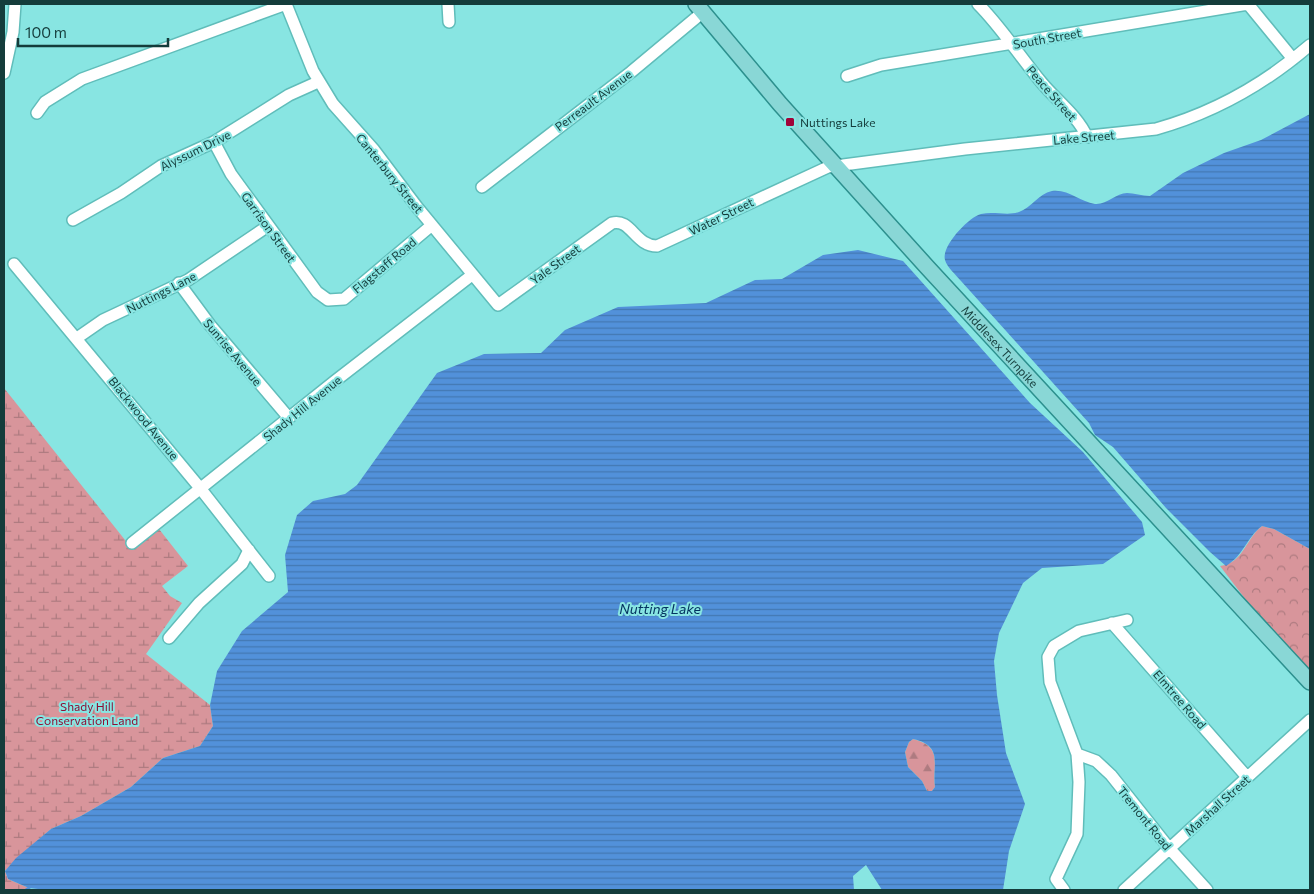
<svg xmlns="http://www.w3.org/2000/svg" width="1314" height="894" font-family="Commissioner,sans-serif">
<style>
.forest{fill:url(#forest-firs)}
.wetland{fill:url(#wetland-marsh)}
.park{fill:url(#park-crowns)}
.water{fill:url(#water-rules);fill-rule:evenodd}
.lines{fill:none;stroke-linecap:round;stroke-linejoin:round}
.stream{stroke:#5291da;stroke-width:3}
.minor-casing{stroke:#60bdba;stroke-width:14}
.major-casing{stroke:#2d908e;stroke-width:18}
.minor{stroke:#fff;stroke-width:11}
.major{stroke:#89d7d6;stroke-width:15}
.poi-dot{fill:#a10238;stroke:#88e5e2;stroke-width:2}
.labels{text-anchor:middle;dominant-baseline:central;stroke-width:4;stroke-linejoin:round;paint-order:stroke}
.street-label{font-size:12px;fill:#143c3b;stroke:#88e5e2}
.poi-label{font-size:12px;fill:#143c3b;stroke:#88e5e2;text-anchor:start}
.park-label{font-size:12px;fill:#8d0e33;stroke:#88e5e2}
.water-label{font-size:14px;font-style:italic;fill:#043361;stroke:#88e5e2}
</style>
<defs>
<pattern id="forest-firs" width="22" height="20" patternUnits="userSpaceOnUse" patternTransform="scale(1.25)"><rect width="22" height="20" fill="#d8959b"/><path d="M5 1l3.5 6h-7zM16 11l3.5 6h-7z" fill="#ae7b80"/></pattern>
<pattern id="wetland-marsh" width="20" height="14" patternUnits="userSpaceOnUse" patternTransform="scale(1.25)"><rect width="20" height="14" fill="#d8959b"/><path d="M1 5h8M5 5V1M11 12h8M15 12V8" fill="none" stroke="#ae7b80"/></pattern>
<pattern id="park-crowns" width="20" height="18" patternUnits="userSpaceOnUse" patternTransform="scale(1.25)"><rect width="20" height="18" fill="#d8959b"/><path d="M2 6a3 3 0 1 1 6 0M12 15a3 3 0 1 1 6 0" fill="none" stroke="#ae7b80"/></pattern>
<pattern id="water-rules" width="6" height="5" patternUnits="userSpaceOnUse" patternTransform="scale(1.25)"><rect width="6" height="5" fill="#5291da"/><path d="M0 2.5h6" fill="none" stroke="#4378b2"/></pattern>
</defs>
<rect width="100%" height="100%" fill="#88e5e2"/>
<path class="forest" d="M913,739c31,8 19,25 22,48l-3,4h-5l-5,-10 -14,-14 -3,-15 4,-10z"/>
<path class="wetland" d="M4,388l129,162 26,-21 29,37 -26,20 8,10 12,7 -36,51 64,51 3,21 -13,20 -37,12 -32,29 -50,29 -30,13 -34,29 -12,13 3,8 21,9 -3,2h-22z"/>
<path class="park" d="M1262,526l12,3 36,20v122l-64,-71 -26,-34c23,-2 26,-28 42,-40z"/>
<path class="water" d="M1310,114v435l-36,-20 -12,-3c-16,12 -17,28 -36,40l-16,-14 -44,-44 -53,-61 -18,-12 -6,-12 -128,-142c-5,-6 -14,-14 -16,-21 -4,-14 24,-43 36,-46 13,-3 26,2 38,-2 12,-4 19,-18 33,-21 17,-2 28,11 43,13 12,1 21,-11 32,-11 7,0 15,3 23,3l33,-23 41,-20 37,-13z
M858,250l45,11 127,142 53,49 59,70 3,13 -42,29 -61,4 -19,15 -24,50 -5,28 3,34 9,58 19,51 -16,47 -6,39h-121l-16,-25 -13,11 1,14h-807l-18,-2 -21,-9 -3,-8 11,-13 35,-29 30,-13 50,-29 32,-29 37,-12 13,-20 -3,-21 7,-34 25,-40 46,-39 -3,-37 12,-40 16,-14 32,-7 12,-9 80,-112 47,-19 57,-1 24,-23 53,-23 88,-4 49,-23 27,-1 41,-24zM913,739c31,7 19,25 22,48l-3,4h-5l-5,-10 -14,-14 -3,-15 4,-10z"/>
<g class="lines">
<path class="stream" d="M26,890l3,-2"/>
<defs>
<path id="minor" d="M286,4l27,67 20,33 41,46 43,57 81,98 114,-82c19,-5 23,23 45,23l171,-79 137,-18 191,-20c57,-16 110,-46 154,-84
M448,4l1,18
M978,4c24,24 42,53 64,79 14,17 36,33 45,54
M1248,4l45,55
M4,73l9,-41 2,-28
M847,76l34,-11 367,-61
M37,113l8,-11 37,-23 204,-75
M214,142l17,32 86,118 11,8 16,-1 88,-74
M482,187l149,-115 72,-60
M73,220l48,-27 40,-27 53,-24 75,-47 29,-13
M14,264l186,224 69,88
M179,283l31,42 79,93
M77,338l26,-18 85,-40 80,-54
M132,543l203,-162 137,-106
M1112,623l135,154
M169,638l30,-35 43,-39 7,-14
M1077,754l19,7 15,14 58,73 38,42
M1064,890l-8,-11 21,-45 2,-52 -2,-28 -27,-72 -2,-25 6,-11 25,-15 48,-11
M1124,890l186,-170"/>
<g id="major">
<path id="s1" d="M696,4l84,100 147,163 383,415"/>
</g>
</defs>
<use href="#minor" class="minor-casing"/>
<use href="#major" class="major-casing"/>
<use href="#minor" class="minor"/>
<use href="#major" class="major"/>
</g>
<rect class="poi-dot" x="785" y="117" width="10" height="10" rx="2.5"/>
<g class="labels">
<g class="street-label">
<text transform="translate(1047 38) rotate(-10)">South Street</text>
<text transform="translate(1052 93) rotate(49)">Peace Street</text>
<text transform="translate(593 100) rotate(-37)">Perreault Avenue</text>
<text transform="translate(1084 137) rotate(-5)">Lake Street</text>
<text transform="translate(195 150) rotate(-26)">Alyssum Drive</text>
<text transform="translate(390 173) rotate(51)">Canterbury Street</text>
<text transform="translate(721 216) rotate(-26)">Water Street</text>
<text transform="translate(269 227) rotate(54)">Garrison Street</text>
<text transform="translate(555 264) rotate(-36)">Yale Street</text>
<text transform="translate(384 265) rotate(-40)">Flagstaff Road</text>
<text transform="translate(161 292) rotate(-27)">Nuttings Lane</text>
<text stroke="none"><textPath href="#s1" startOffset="458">Middlesex Turnpike</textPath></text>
<text transform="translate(233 352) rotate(50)">Sunrise Avenue</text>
<text transform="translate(302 408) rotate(-39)">Shady Hill Avenue</text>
<text transform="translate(144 418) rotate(51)">Blackwood Avenue</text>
<text transform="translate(1180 699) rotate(49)">Elmtree Road</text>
<text transform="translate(1217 805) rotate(-42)">Marshall Street</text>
<text transform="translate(1145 818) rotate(51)">Tremont Road</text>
</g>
<g class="poi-label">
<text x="800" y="122">Nuttings Lake</text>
</g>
<g class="park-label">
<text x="87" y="706">Shady Hill<tspan x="87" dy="14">Conservation Land</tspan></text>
</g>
<g class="water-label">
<text x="660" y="608">Nutting Lake</text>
</g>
</g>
<rect width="1314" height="894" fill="none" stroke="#143c3b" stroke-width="10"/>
<path d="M18 38v8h150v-8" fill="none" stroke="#143c3b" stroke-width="2.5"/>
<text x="25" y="38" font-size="15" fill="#143c3b" stroke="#88e5e2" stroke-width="4" paint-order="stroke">100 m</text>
</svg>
